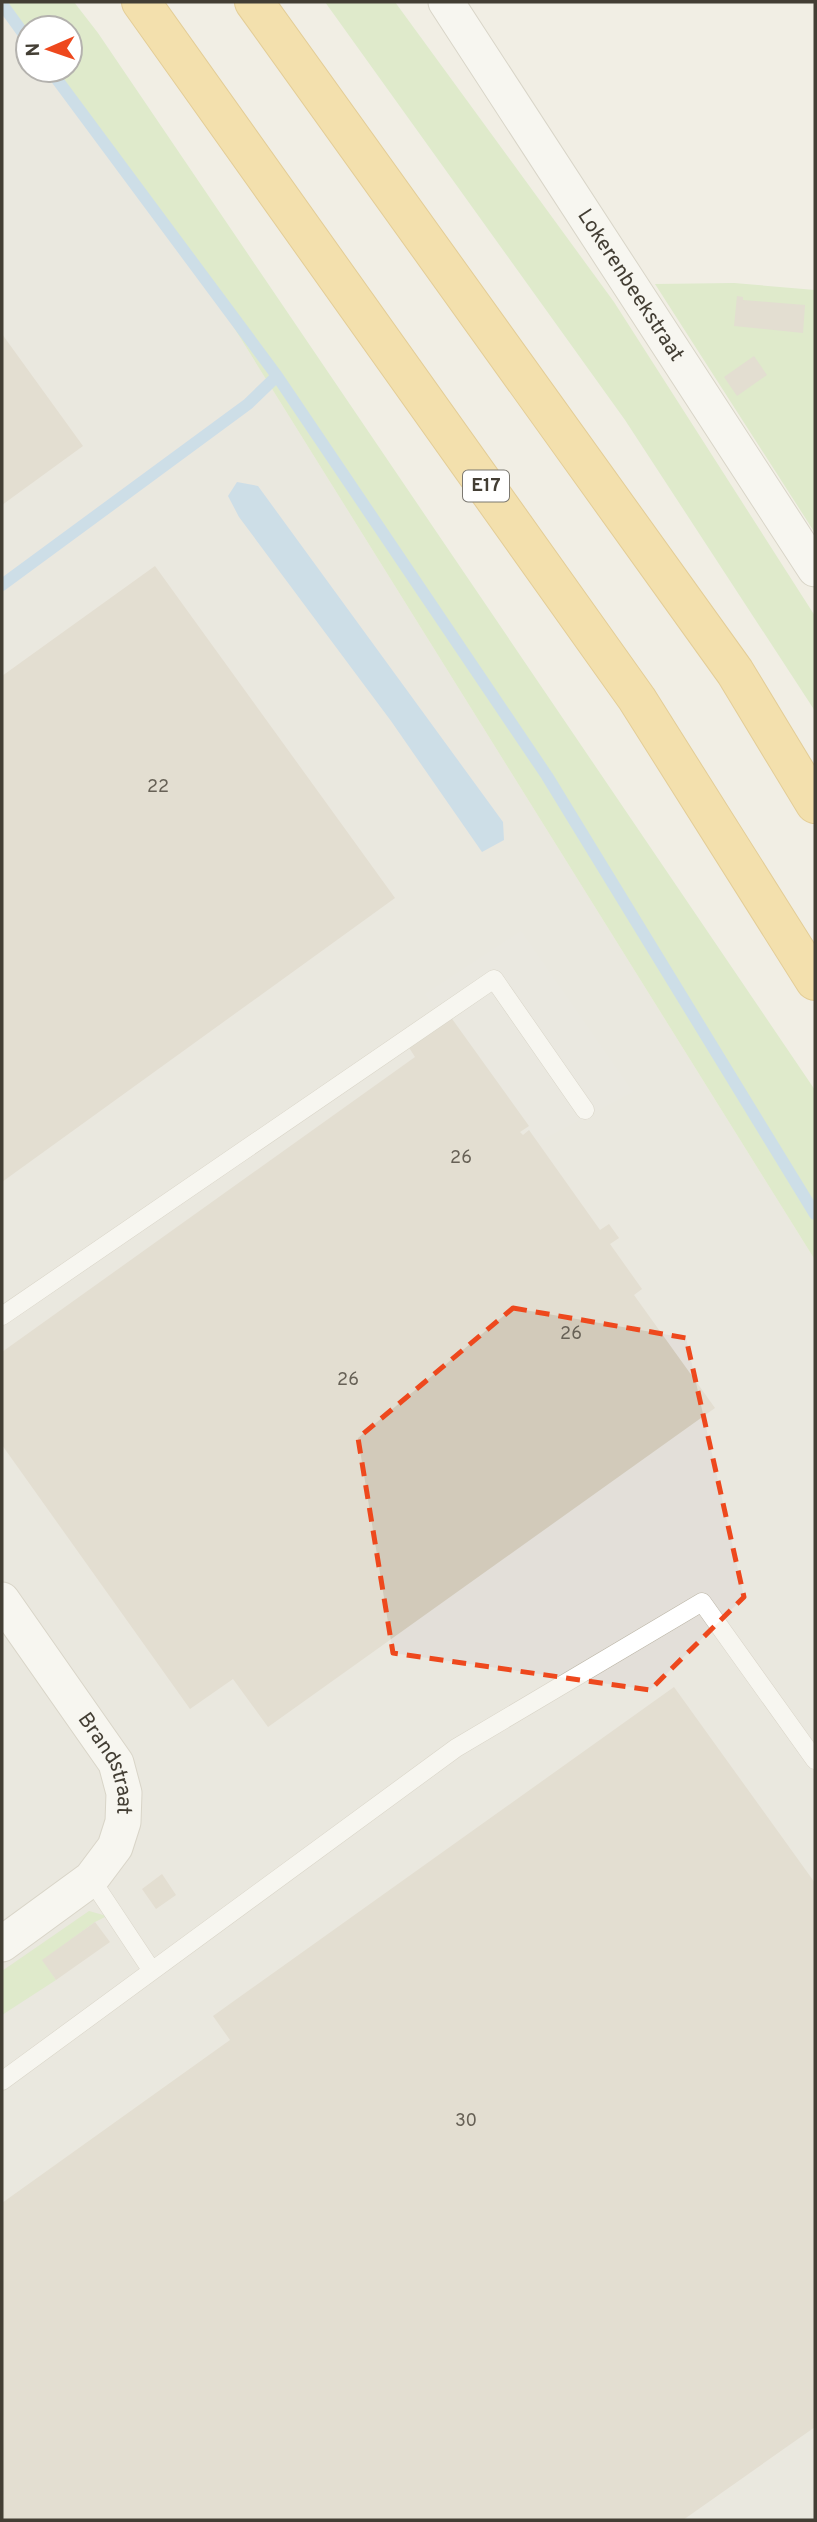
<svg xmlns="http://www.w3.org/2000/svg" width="817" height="2522" font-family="Overpass,sans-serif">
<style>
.industrial{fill:#e3dfd9}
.green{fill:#c9e4ae}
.parking{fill:#e2e0dc}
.water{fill:#a2caec}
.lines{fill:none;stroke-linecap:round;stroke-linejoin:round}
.stream{stroke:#a2caec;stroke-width:12}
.building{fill:#d2caba}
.service-casing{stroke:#bcb6a7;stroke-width:19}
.minor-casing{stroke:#bcb6a7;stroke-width:37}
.motorway-casing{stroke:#d4a43a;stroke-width:40}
.service{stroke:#fff;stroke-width:18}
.minor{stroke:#fff;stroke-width:35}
.motorway{stroke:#f6cf6a;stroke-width:38}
.marked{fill:none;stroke:#ee481d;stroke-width:5;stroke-dasharray:14 9;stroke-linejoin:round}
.labels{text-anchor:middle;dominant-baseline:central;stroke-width:5;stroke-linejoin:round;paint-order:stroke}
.number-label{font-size:18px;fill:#676156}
.shield{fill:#fff;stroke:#7b7871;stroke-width:2}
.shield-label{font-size:19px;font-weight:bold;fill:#433e34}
.street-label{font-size:21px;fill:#433e34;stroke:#fff}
</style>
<rect width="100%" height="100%" fill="#f1eee4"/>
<path class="industrial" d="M2,10l26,34v26h20l135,176 632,1014v1260h-813z"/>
<path class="green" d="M2,2h72l24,31 717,1057v170l-632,-1014 -135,-176h22v-42h-42v16l-26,-34z
M325,2h70l219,300 201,314v95l-190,-291z
M734,283l81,7v243l-160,-249z
M89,1911l18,5 -12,6 -52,38 13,20 -54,35v-44z"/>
<path class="parking" d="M521,931l112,161 -97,51 -111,-149z"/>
<path class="water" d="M237,482l21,4 245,336 1,18 -22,12 -91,-131 -152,-204 -11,-21z"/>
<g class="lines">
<path class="stream" d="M2,4l26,36
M50,70l227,306
M2,585l246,-181 29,-28 270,400 268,438"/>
</g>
<path class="building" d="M737,296l6,1v3l62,5 -2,28 -69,-7z
M2,334l81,112 -81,59z
M754,356l13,19 -30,21 -13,-19z
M155,566l240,332 -393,284v-506z
M450,1016l79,110 -9,6 3,3 6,-5 71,100 9,-6 10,14 -9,6 32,45 -8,6 81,113 -447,319 -35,-48 -43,30 -188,-264v-93l413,-295 -7,-11z
M674,1687l141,196v544l-132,93h-681v-317l228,-163 -17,-24z
M162,1874l14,21 -20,14 -14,-20z
M95,1922l15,20 -54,38 -14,-20z"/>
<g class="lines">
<defs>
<path id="service" d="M2,1316l492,-337 91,131
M91,1879l61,92
M2,2081l454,-333 246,-146 113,158"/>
<g id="minor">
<path id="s1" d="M446,2l369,567"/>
<path id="s2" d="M2,1600l114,163 8,30 -1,29 -8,25 -24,32 -89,65"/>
</g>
<path id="motorway" d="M141,2l496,697 178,282
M254,2l481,670 80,132"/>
</defs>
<use href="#service" class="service-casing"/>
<use href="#minor" class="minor-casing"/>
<use href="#motorway" class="motorway-casing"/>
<use href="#service" class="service"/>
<use href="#minor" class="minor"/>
<use href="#motorway" class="motorway"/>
</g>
<path d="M0 0H817V2522H0ZM513,1308l173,30 58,259 -94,93 -257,-37 -35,-215z" fill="#f1eee4" fill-opacity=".55" fill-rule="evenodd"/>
<path class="marked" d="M513,1308l173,30 58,259 -94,93 -257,-37 -35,-215z"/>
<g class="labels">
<g class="number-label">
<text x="158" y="787">22</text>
<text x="461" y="1158">26</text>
<text x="571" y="1334">26</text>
<text x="348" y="1380">26</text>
<text x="466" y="2121">30</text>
</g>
<rect class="shield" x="463" y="470.5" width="46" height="31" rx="5"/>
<g class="shield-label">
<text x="486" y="486">E17</text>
</g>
<g class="street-label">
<text stroke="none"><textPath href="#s1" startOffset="338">Lokerenbeekstraat</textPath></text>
<text stroke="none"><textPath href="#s2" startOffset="196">Brandstraat</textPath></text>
</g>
</g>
<rect width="817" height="2522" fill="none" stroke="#433e34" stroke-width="7"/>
<g transform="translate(49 49) rotate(268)"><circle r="33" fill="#ffffff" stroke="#b4b2ae" stroke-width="2"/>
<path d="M0-5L12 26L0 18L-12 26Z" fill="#ee481d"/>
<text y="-10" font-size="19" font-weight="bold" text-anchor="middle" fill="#433e34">N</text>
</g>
</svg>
